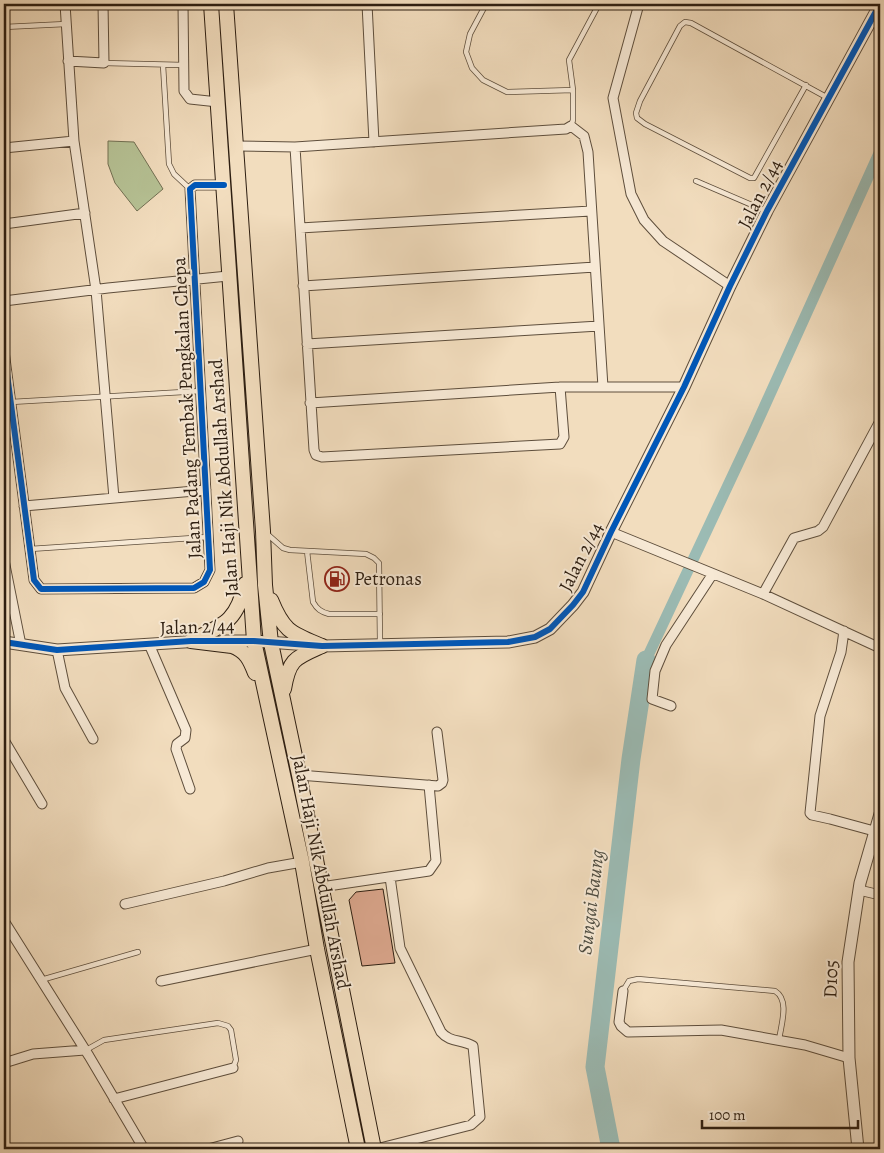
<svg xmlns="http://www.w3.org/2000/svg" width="884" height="1153" font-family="Alegreya,serif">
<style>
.green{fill:#b6c295;stroke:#727053}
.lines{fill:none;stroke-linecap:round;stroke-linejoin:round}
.canal{stroke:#9bbbb4;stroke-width:11}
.river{stroke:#9bbbb4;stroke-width:19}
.building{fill:#dda88f;stroke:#2d1e11}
.service-casing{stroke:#5e4e3c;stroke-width:6}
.minor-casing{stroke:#5e4e3c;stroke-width:11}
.tertiary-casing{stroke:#5e4e3c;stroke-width:13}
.primary-casing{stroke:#2d1e11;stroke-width:16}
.service{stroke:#f7e9d5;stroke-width:4.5}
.minor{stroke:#f7e9d5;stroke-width:9}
.tertiary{stroke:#f7e9d5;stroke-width:11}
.primary{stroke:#f2ddbe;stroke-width:14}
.cycleway-casing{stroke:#f7e9d5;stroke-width:9}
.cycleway{stroke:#0057b8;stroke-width:6}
.labels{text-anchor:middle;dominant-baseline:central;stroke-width:4;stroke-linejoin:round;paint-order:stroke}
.street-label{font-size:19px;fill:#2d1e11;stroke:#f7e9d5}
.poi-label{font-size:19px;fill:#2d1e11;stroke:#f7e9d5;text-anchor:start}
.water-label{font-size:20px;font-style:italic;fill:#4e4d42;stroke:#f7e9d5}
</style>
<rect width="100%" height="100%" fill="#f2ddbe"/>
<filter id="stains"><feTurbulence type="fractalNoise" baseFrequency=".004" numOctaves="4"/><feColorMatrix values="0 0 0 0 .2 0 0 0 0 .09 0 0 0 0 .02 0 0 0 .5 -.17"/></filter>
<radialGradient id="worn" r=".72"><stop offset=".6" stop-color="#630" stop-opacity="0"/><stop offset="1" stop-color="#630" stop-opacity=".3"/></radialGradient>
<path class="green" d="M108,141l26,1 29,47 -26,22 -22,-28 -7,-19z"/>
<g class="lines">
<path class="canal" d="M646,660l106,-226 128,-283"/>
<path class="river" d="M611,1149l-16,-82 36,-308 15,-99"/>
</g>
<path class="building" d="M383,889l12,74 -33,3 -13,-66 7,-8z"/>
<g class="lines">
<defs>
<path id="service" d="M486,4l-16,30 -4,18 6,16 11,12 24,12 66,-2
M4,27l62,-3
M104,63l80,2
M163,65l6,99 5,10 16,15
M806,85l-52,93h-4l-105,-54 -8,-6 -1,-5 4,-12 40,-75 5,-4 6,1 137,75
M571,126l2,-6v-30l-4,-30 30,-56
M696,181l70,30
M11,402l190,-11
M266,533l17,15 7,2 76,4 8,4 5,5 1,80
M30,549l178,-12
M307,551l6,51c4,7 8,10 16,12h51
M41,980l97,-28
M623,991l6,-10 9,-2 137,12c15,9 6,34 4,49
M86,1050l18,-10 114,-17 10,3 3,4 5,30 -3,8"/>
<path id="minor" d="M65,4l9,137 22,149 18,208
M183,4l1,87 6,8 28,3
M367,4l7,138
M639,4l-26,94 18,96 13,26 19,21 67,45
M68,61l36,2 -1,-59
M237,146l58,1 271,-18 5,-3 13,10 4,16 15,235
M295,147l19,303 2,5 6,2 238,-13 4,-7 -4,-50
M4,148l70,-7
M4,224l81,-11
M300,228l291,-17
M303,286l292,-19
M4,301l104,-13 120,-12
M307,344l292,-18
M4,351l30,229 7,9 153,-1 10,-6 6,-12 -20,-381 5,-4h29
M310,403l250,-16h124
M24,506l182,-16
M611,532l152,62 117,54
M4,560l17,85
M763,594l31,-56 24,-7 5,-4 57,-106
M844,631l-3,21 -21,64 -10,97 2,2 18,4 44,12
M149,644l37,86 -1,8 -8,6 -1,5 14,40
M57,650l8,38 28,51
M671,706l-19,-7 3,-28 11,-26 46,-70
M4,740l38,64
M299,775l139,11 4,-3 1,-3 -6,-48
M321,887l108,-16 7,-10 -7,-76
M859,890l21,5
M125,904l99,-23 44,-13 34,-6
M4,921l85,135 55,93
M161,981l156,-32
M623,991l-4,31 2,4 7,6 93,-2 84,15 44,13
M4,1063l29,-9 52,-4
M114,1099l119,-31
M208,1149l30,-8
M376,1149l95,-24 9,-8 -7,-71c-11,-7 -23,-3 -32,-14l-41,-84 -10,-71"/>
<path id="tertiary" d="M223,641h31l68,5 186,-4 27,-5 15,-8 23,-24 10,-13 28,-60 73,-145 46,-101 37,-75 113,-207
M4,642l53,8 143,-9
M858,1149l-9,-91 -1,-96 12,-79 20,-69"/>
<path id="primary" d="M211,4l43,637 48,221 15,87 41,200
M226,4l37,527 2,54 6,58 28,132 75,374
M271,600c13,32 20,33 51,46
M191,641l41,5c14,5 18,14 23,27
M191,641c32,-16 46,-19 54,-57
M284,689c5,-30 11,-31 38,-43"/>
</defs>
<use href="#service" class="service-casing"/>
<use href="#minor" class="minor-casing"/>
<use href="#tertiary" class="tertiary-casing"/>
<use href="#primary" class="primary-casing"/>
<use href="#service" class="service"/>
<use href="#minor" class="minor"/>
<use href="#tertiary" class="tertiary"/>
<use href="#primary" class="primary"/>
<defs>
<path id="cycleway" d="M4,351l30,229 7,9 153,-1 10,-6 6,-12 -20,-381 5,-4h29
M4,642l53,8 134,-9h63l68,5 186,-4 27,-5 15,-8 23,-24 10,-13 28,-60 73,-145 46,-101 37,-75 113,-207"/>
</defs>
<use href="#cycleway" class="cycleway-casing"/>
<use href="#cycleway" class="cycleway"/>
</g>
<defs>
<symbol id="fuel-ring" viewBox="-11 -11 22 22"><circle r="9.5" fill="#f7e9d5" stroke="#8f2418" stroke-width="1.5"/><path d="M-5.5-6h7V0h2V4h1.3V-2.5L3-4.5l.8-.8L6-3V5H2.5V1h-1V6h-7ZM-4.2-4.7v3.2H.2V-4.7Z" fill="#8f2418"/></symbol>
</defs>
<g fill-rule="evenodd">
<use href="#fuel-ring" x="323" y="565" width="28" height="28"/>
</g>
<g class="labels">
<g class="street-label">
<text transform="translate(760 194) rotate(-63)">Jalan 2/44</text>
<text transform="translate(187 408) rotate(-93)">Jalan Padang Tembak Pengkalan Chepa</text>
<text transform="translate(224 478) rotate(-94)">Jalan Haji Nik Abdullah Arshad</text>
<text transform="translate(581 557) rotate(-63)">Jalan 2/44</text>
<text transform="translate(197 627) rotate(-2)">Jalan 2/44</text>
<text transform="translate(321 872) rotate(79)">Jalan Haji Nik Abdullah Arshad</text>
<text transform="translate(831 979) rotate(-88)">D105</text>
</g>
<g class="poi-label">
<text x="354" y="579">Petronas</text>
</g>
<g class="water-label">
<text transform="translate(591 902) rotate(-83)">Sungai Baung</text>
</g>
</g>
<rect width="884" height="1153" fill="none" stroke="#f2ddbe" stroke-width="20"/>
<rect x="5" y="5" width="874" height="1143" fill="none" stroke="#2d1e11" stroke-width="2.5"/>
<rect x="10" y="10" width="864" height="1133" fill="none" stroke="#2d1e11"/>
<path d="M702 1120v8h156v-8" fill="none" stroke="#2d1e11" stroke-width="2.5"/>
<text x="709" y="1120" font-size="15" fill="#2d1e11" stroke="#f7e9d5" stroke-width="4" paint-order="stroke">100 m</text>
<rect width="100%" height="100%" filter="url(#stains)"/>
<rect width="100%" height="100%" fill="url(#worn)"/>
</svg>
